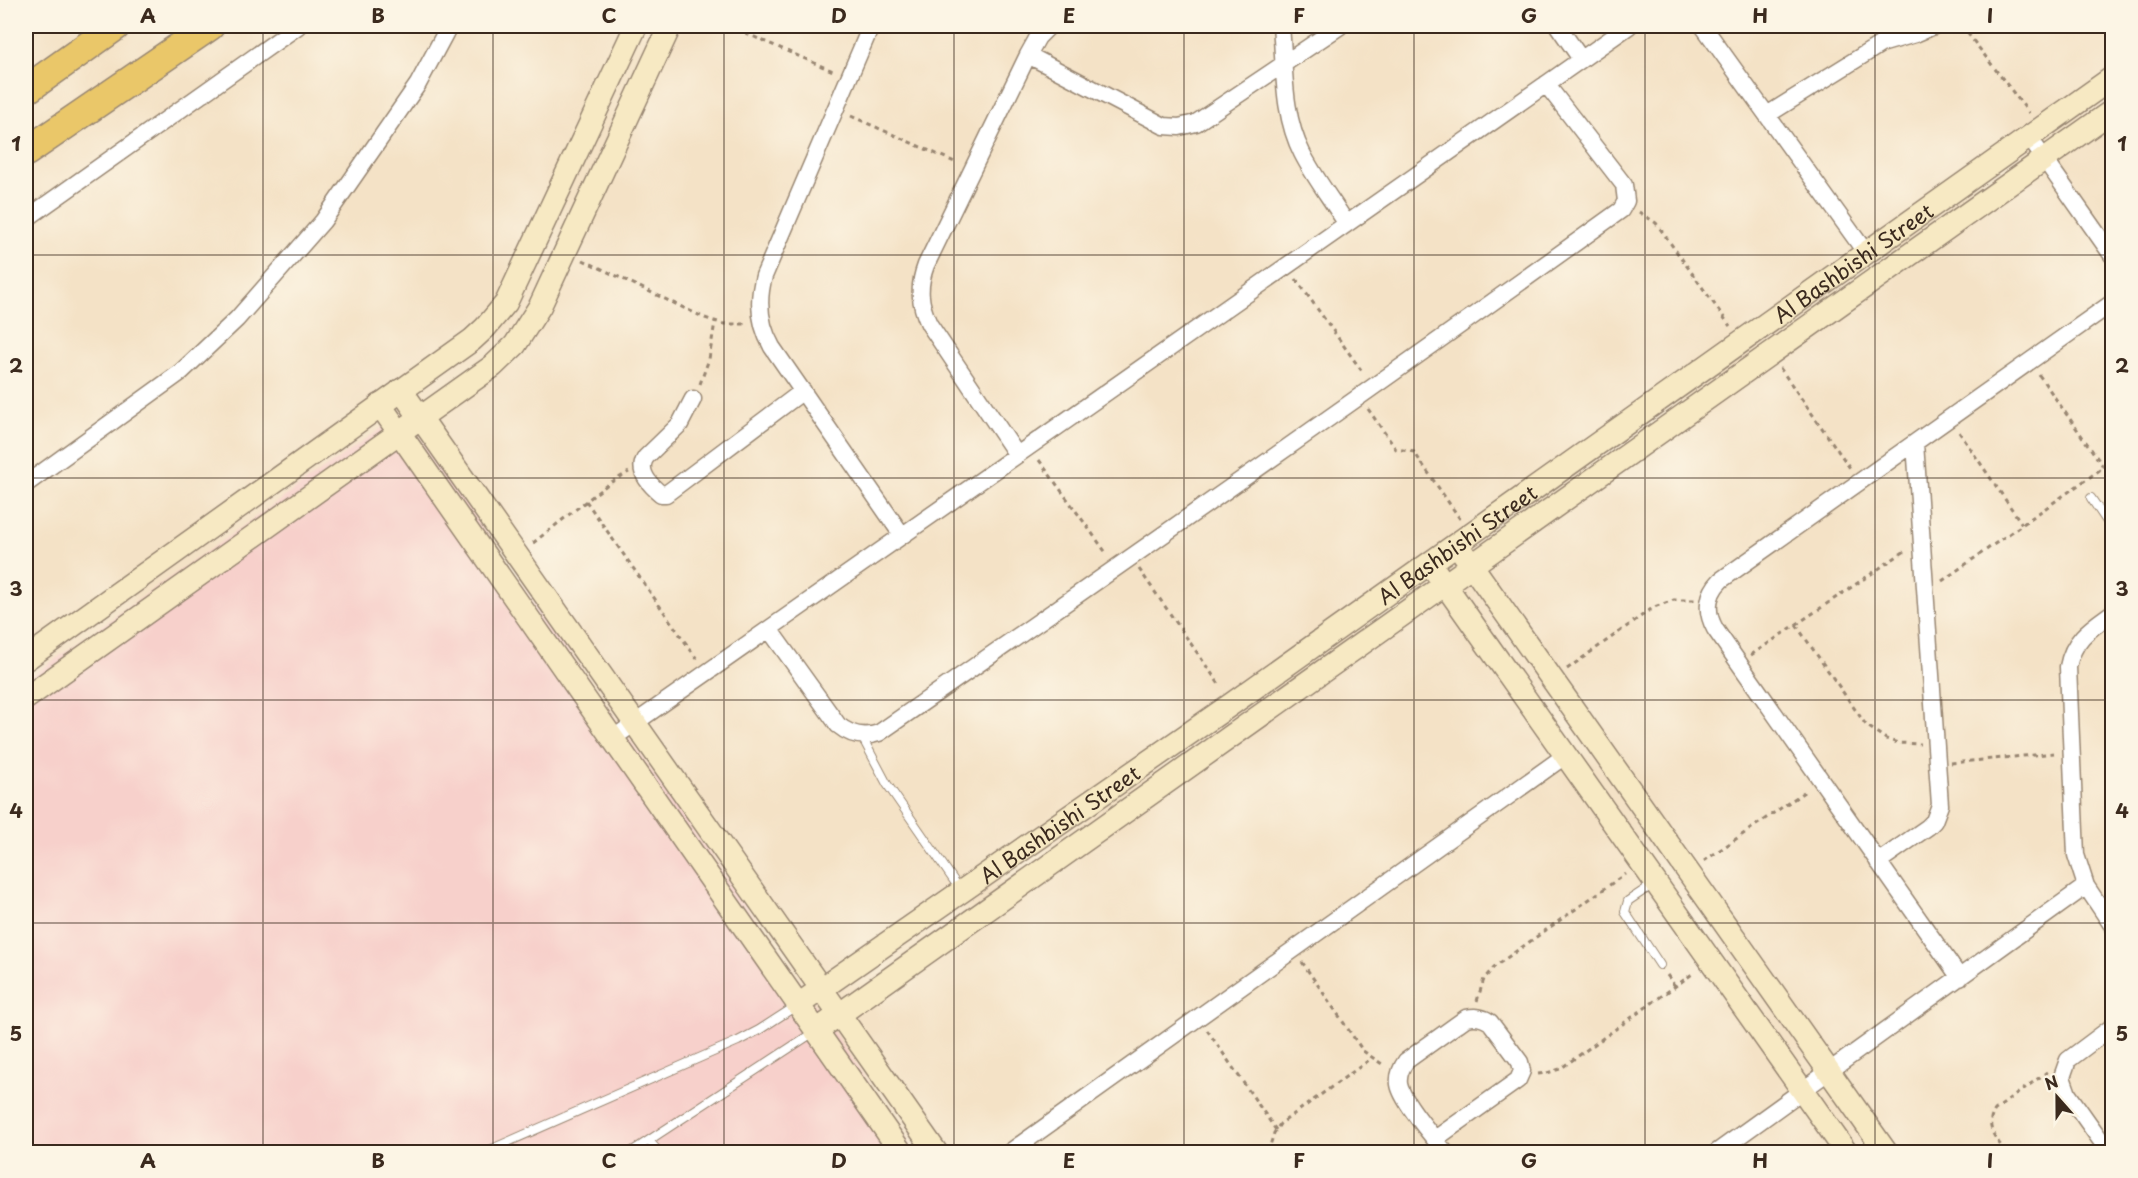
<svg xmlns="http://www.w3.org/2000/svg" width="2138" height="1178" font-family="'Playpen Sans',sans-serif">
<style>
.built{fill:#f7d0cb}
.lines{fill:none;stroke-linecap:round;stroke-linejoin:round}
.lane-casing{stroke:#988672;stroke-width:10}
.street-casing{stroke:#988672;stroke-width:19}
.secondary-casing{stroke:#988672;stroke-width:25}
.highway-casing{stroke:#988672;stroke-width:31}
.path{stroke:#988672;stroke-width:3;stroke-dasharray:4.5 4.5;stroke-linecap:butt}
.lane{stroke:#fff;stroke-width:8}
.street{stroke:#fff;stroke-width:16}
.secondary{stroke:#f7e9c3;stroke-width:22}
.highway{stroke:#eac769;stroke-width:28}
.grid{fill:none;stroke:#3b2a1e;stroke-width:1.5;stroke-opacity:0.55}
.labels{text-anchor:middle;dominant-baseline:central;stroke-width:5;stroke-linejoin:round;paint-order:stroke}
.street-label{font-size:21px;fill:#3b2a1e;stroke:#fcf5e5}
.neatline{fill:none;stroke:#3b2a1e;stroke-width:2}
.grid-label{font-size:20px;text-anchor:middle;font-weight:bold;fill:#3b2a1e}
</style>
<rect width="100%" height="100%" fill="#fcf5e5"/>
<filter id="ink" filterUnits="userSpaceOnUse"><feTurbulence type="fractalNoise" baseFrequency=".0167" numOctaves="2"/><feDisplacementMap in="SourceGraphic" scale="12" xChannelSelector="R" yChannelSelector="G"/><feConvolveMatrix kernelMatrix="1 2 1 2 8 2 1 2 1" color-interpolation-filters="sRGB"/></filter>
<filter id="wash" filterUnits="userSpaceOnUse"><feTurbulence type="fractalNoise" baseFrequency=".008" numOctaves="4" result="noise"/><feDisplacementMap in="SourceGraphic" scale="24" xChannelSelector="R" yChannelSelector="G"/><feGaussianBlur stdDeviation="1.35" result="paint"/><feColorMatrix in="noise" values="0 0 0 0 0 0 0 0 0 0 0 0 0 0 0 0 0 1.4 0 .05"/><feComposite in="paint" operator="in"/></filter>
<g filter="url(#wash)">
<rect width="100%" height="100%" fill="#f4e2c6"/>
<path class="built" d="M403,413l418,601 94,138h-889v-472z"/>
</g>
<g filter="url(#ink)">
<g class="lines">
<defs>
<path id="lane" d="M2091,498l21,31
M861,735l26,49 74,107
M1655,883l-27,18 -3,11 35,53
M649,1141l10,11
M485,1152l253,-111 21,-11 37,-24
M631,1152l183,-120
M875,1152l17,-11"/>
<path id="street" d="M871,26l-107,250c-7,25 -5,48 8,71l130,188
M1281,26c4,42 1,88 21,127 12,24 30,47 44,70
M1558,26l23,33
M1703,26l163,227
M1881,44l34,-10 19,-8
M1028,55l136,71 15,1 17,-4 144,-97
M1767,115l114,-71 15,-18
M2029,137l83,118
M26,219l272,-193
M693,399l-13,25 -34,33c-10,14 4,28 15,37h5l137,-103
M1017,455l-88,-131c-10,-21 -11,-38 -3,-59l102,-210 10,-18 11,-11
M26,484l155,-112 56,-53 86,-98 95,-137 31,-58
M2112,613c-21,15 -39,26 -44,54l8,188 10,31 26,39
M769,629l69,96c12,10 26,13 41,8 249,-173 496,-346 742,-523l5,-9 -2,-16 -78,-101
M612,739l1017,-713
M1878,862l50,-35 6,-6 6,-16 -25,-362
M1960,978l-245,-349c-10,-18 -8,-35 6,-49l391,-277
M1435,1139l83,-59 4,-9 -2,-9 -30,-40c-8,-5 -14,-6 -24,-4l-60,43c-5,7 -8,15 -7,23 2,16 35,54 46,68
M1010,1152l556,-397
M1717,1152l369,-266
M2109,1152l-41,-58 -6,-17 6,-17 44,-33"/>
<g id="secondary">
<path d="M401,390l535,762"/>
<path d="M380,405l521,747"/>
<path d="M1463,553l423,599"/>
<path d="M1436,572l410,580"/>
<path d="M26,659l446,-319 13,-12 21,-25 130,-277"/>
<path d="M26,698l467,-332 22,-21 25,-39 130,-280"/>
<path id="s1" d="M798,1005l435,-302 879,-625"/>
<path d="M816,1031l1296,-920"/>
</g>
<path id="highway" d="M26,90l90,-64
M26,152l184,-126"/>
</defs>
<use href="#lane" class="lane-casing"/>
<use href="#street" class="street-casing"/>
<use href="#secondary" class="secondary-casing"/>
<use href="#highway" class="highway-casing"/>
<path class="path" d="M729,26l104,45
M1962,26l67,87
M851,116l106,47
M1639,212l17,11 74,103
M583,260l122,58 19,6h22
M1296,279l68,95
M1780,368l70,100
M2039,375l73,104
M700,384l9,-25 6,-37
M1368,409l28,40 18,3 46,67
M1959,432l63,92
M1039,460l68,94
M586,501l111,158
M533,543l75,-59 21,-12
M1139,569l82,118
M1942,581l162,-114
M1796,625l70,100 20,14 12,4 22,1
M1751,655l154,-104
M1567,669l87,-62 20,-7h21
M1951,763l104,-10
M1704,861l103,-71
M1302,962l61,89 22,15
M1667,975l8,11
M1477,1001l7,-22 10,-12 131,-93
M1207,1030l69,100
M1538,1074l9,-1 13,-4 135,-97
M1268,1152l6,-19 6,-9 92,-66
M2006,1152c-10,-13 -22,-25 -11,-42l52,-38"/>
<use href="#lane" class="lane"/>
<use href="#street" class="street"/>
<use href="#secondary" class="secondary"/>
<use href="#highway" class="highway"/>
</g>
</g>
<path class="grid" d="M263,26v1126M493,26v1126M724,26v1126M954,26v1126M1184,26v1126M1414,26v1126M1645,26v1126M1875,26v1126M26,255h2086M26,478h2086M26,700h2086M26,923h2086"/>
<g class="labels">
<g class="street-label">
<text stroke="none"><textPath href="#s1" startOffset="1290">Al Bashbishi Street</textPath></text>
<text stroke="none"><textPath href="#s1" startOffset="804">Al Bashbishi Street</textPath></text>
<text stroke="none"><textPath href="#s1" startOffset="318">Al Bashbishi Street</textPath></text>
</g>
</g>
<rect width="2138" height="1178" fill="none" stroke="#fcf5e5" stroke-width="66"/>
<g transform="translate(2057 1097) rotate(339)" stroke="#fcf5e5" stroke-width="4.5" paint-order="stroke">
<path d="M0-4.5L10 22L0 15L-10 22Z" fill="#3b2a1e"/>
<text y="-9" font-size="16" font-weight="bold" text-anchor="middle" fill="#3b2a1e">N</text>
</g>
<rect x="33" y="33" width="2072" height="1112" class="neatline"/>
<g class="grid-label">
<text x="148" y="23">A</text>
<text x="378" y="23">B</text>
<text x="609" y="23">C</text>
<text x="839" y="23">D</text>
<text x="1069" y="23">E</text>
<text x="1299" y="23">F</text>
<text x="1529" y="23">G</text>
<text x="1760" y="23">H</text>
<text x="1990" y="23">I</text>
<text x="16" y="151">1</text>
<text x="2122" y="151">1</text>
<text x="16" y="373">2</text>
<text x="2122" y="373">2</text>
<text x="16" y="596">3</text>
<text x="2122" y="596">3</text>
<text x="16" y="818">4</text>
<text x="2122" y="818">4</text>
<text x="16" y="1041">5</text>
<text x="2122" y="1041">5</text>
<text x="148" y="1168">A</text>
<text x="378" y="1168">B</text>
<text x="609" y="1168">C</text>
<text x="839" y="1168">D</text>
<text x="1069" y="1168">E</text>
<text x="1299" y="1168">F</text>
<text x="1529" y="1168">G</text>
<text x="1760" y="1168">H</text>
<text x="1990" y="1168">I</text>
</g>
</svg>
